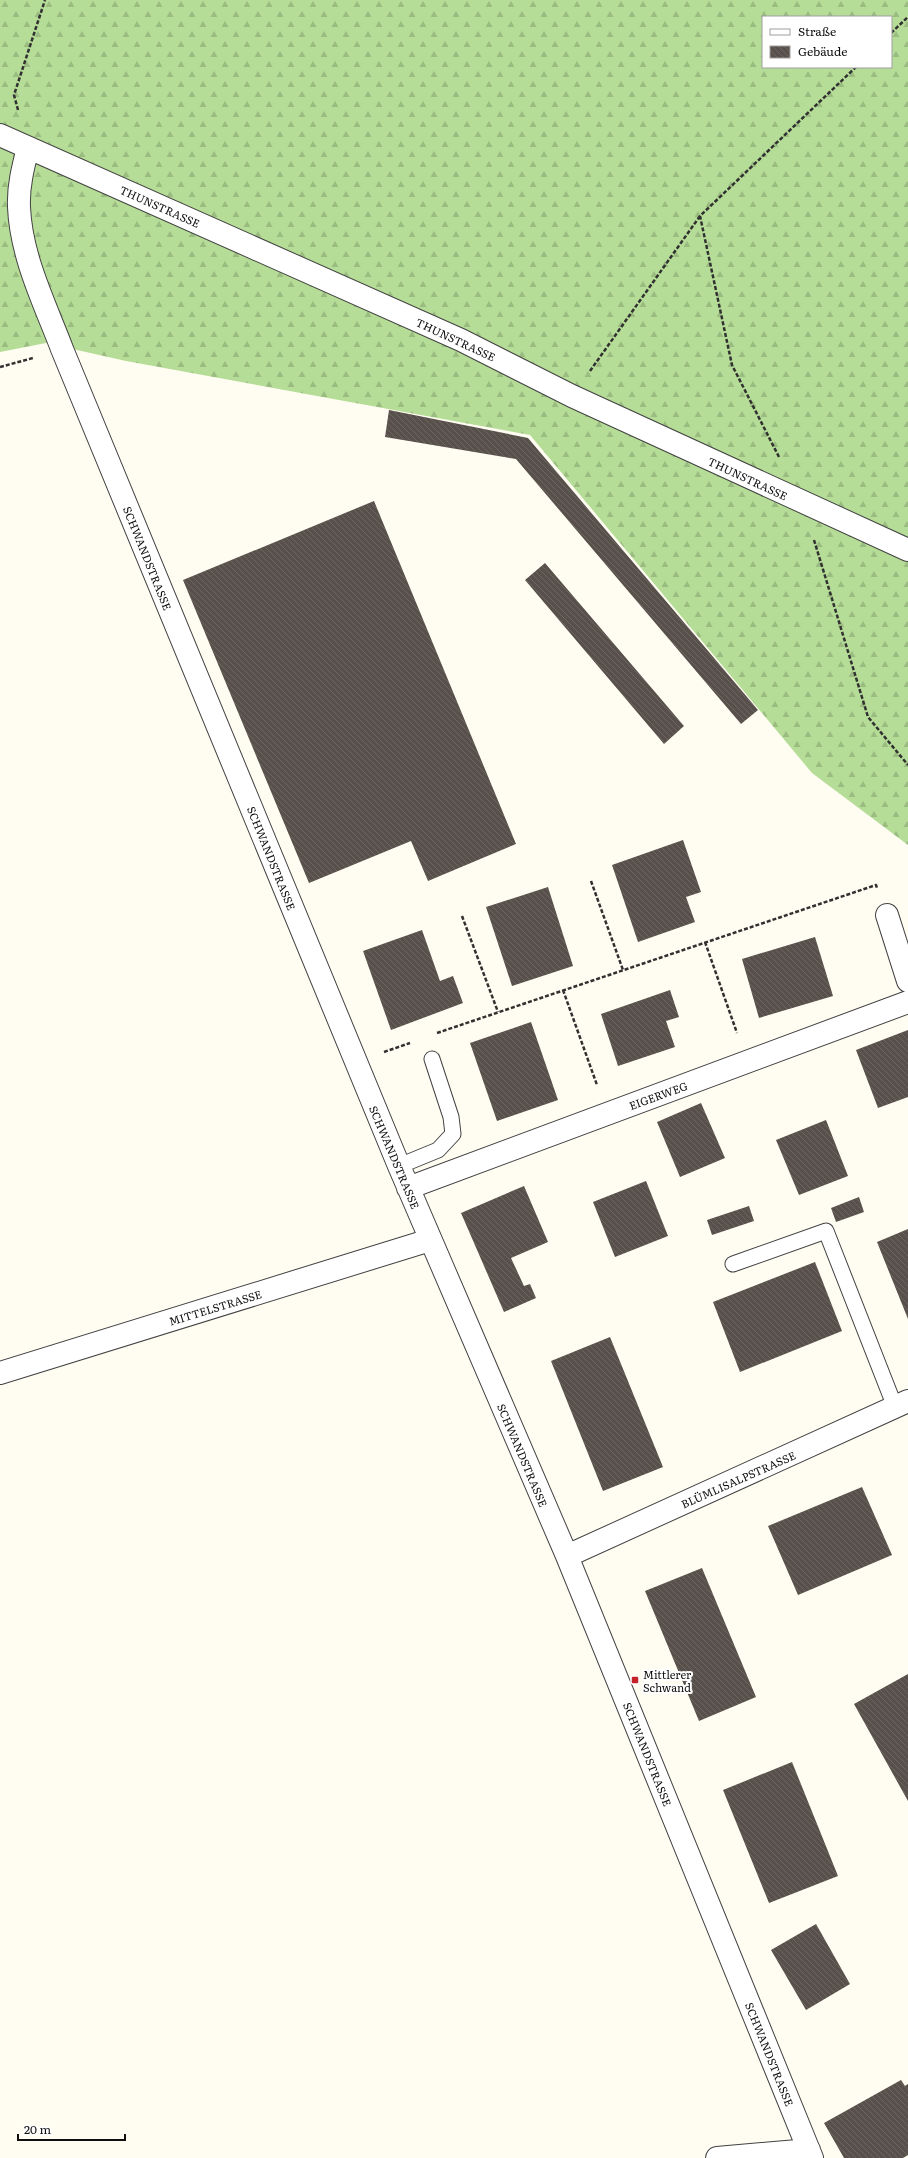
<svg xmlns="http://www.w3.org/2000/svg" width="908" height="2158" font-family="Literata,serif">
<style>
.forest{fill:url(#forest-firs);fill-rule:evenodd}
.building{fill:url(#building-back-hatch)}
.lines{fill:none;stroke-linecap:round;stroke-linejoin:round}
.service-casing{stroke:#424242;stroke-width:17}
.minor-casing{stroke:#424242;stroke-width:24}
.tertiary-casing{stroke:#424242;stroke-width:24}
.path{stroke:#313131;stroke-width:2.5;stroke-dasharray:4 2;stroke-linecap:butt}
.service{stroke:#fff;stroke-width:15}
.minor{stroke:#fff;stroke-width:22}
.tertiary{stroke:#fff;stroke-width:22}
.poi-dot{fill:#c62028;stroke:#fff;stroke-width:1.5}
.labels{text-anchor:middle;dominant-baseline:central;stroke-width:4;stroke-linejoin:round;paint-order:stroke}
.street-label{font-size:11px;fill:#0f0f0f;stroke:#fff}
.poi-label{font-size:11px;fill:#0f0f0f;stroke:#fff;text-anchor:start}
</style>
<defs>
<pattern id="forest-firs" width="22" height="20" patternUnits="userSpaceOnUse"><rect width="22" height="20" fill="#b6dd97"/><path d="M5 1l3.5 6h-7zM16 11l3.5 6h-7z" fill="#9bbc81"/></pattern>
<pattern id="building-back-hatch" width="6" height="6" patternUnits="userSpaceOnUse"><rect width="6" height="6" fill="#58504b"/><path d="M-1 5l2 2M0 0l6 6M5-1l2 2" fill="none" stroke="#6b6561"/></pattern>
</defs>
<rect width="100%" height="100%" fill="#fffcf1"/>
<path class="forest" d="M0,0h908v845l-96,-72 -282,-338 -404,-74 -80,-18 -46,9zM763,17h128v50h-128z"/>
<path class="building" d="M389,410l139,28 230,272 -17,14 -225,-265 -131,-22z
M374,501l142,343 -88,37 -17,-40 -102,42 -126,-303z
M545,563l139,163 -20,18 -139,-164z
M683,840l18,52 -15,5 9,25 -57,20 -26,-77z
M548,887l25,79 -61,20 -26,-79z
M422,930l18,51 13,-5 10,27 -72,27 -28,-79z
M815,937l18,59 -74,22 -17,-59z
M670,990l9,27 -13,4 9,26 -57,19 -17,-52z
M531,1022l27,78 -61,21 -27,-78z
M908,1030v67l-30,11 -22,-58z
M701,1103l24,55 -45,19 -23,-55z
M826,1120l22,56 -49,19 -23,-55z
M646,1181l22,55 -53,21 -22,-55z
M524,1186l24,56 -37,16 13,28 6,-2 6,14 -32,14 -43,-99z
M859,1197l5,15 -28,10 -5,-14z
M749,1206l5,15 -42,14 -5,-15z
M908,1229v90l-31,-77z
M815,1262l27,69 -102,41 -27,-70z
M610,1337l53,130 -60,24 -52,-130z
M862,1487l30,68 -94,40 -30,-69z
M702,1568l54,129 -57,24 -54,-130z
M908,1674v127l-54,-97z
M792,1762l46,114 -69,27 -46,-113z
M816,1924l34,60 -44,26 -35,-60z
M901,2080l4,6 3,-2v71l-5,3h-59l-20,-35z"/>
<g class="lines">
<defs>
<path id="service" d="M399,1166l39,-16 15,-16 -2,-17 -19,-58
M733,1264l93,-33 69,176"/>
<path id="minor" d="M28,148c-5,19 -10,39 -9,59 2,50 26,97 43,142l337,817 168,390 245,602
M887,915l21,66
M408,1188l500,-186
M0,1373l430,-133
M567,1556l341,-155
M717,2158l92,-8"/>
<path id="tertiary" d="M0,135l461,205 111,56 336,154"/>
</defs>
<use href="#service" class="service-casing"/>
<use href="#minor" class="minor-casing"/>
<use href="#tertiary" class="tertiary-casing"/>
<path class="path" d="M891,33l17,-16
M18,110l-4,-15 31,-95
M0,367l33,-9
M590,371l110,-155
M779,457l-47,-92 -32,-149 156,-149
M814,540l54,177 40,48
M591,881l32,89
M462,916l36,96
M705,942l32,91
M563,990l34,95
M437,1033l439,-148 1,3
M384,1052l26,-9"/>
<use href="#service" class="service"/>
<use href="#minor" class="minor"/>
<use href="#tertiary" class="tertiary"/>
</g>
<rect class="poi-dot" x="631" y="1676" width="8" height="8" rx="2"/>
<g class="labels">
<g class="street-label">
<text transform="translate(160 206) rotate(24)">THUNSTRASSE</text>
<text transform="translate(456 339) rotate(25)">THUNSTRASSE</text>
<text transform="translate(748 478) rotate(25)">THUNSTRASSE</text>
<text transform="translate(148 558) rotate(68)">SCHWANDSTRASSE</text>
<text transform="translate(272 858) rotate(68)">SCHWANDSTRASSE</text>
<text transform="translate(658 1095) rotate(-20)">EIGERWEG</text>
<text transform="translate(395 1157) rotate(67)">SCHWANDSTRASSE</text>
<text transform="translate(215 1307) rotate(-17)">MITTELSTRASSE</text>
<text transform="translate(523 1455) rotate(67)">SCHWANDSTRASSE</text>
<text transform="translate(738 1479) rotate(-24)">BLÜMLISALPSTRASSE</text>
<text transform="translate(648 1754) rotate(68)">SCHWANDSTRASSE</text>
<text transform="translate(770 2054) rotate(68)">SCHWANDSTRASSE</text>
</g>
<g class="poi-label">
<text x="643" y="1674">Mittlerer<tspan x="643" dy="13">Schwand</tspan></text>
</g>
</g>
<rect x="762" y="16" width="130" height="52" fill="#ffffff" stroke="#9f9f9f"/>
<rect x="770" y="29" width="20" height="6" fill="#ffffff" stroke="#9f9f9f"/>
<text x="798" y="36" font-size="12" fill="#0f0f0f">Straße</text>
<rect x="770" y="46" width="20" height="12" fill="url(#building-back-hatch)" stroke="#9f9f9f"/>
<text x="798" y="56" font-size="12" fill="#0f0f0f">Gebäude</text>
<path d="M18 2134v6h107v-6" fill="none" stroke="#0f0f0f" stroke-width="2"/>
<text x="24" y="2134" font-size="12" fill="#0f0f0f" stroke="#ffffff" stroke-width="3" paint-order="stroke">20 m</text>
</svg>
